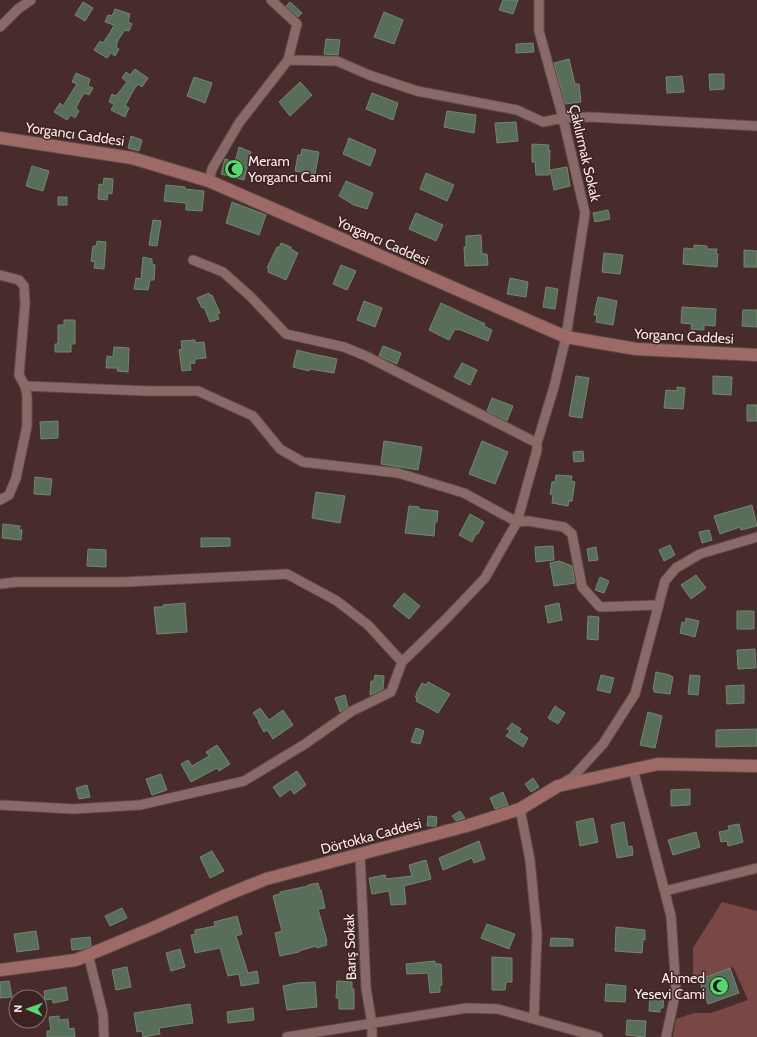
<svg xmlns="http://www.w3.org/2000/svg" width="757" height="1037" font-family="Cabin,sans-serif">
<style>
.green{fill:#794846}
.building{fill:#586e5a;stroke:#718773}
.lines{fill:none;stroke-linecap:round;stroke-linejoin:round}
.street-casing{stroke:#624c4a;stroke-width:11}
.secondary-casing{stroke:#624c4a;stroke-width:14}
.street{stroke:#896a68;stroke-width:9}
.secondary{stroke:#9e6a68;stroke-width:12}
.labels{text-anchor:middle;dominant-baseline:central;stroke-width:3;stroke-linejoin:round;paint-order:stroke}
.street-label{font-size:14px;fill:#fceae8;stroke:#3c2221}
.poi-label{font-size:14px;fill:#fceae8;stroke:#3c2221;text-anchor:start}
</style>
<rect width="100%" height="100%" fill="#472c2b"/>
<path class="green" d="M722,902l35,9v126h-84l3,-18 18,-6h17l37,-13 -15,-33 -40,16v-35z"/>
<path class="building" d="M503,0h15l-5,14 -14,-4z
M83,2l10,6 -8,13 -10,-6z
M290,2l12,11 -4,4 -12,-11z
M115,9l15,5 -2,8 4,2 -3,7 -4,-1 -7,10 -2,7 3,2 -4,7 -4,-3 -4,5 -13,-8 6,-9 3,2 8,-12 3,-6 -9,-3 3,-7 4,1z
M384,12l19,8 -9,24 -20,-7z
M326,39l14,1 -2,15 -14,-1z
M533,43l1,9 -18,1v-9z
M569,59l6,25h4l2,18 -16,2 -11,-41z
M135,69l13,9 -6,9 -4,-3 -5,7 -8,15 4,2 -4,9 -14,-7 3,-6 -5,-2 3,-8 4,2 11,-14 -5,-4 4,-6 4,3z
M76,73l14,6 -2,7 5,2 -4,7 -5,-2 -4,7 -4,8 3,3 -4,7 -4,-3 -4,5 -13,-8 6,-9 3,3 14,-22 -5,-2z
M709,74h15v15l-14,1z
M682,76l2,16 -17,1 -1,-16z
M194,77l18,6 -7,20 -18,-7z
M300,82l12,13 -22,21 -11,-14z
M372,93l26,10 -5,17 -27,-11z
M447,111l29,4 -2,18 -30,-6z
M516,122l2,19 -21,2 -2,-20z
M131,136l11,4 -3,11 -11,-3z
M349,138l27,12 -6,16 -27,-12z
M532,144l17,1 -1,5h2l-1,25h-13l-1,-13h-3z
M239,147l12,5 -7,28 -23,-6 4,-15 10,3z
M302,149l17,3 -4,22 -20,-3 3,-16h3z
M32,166l17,5 -6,20 -17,-5z
M567,167l3,19 -16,4 -4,-20z
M426,173l28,12 -7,16 -27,-12z
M104,178l9,1 -1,15 -4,-1 -1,7 -9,-1 1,-15 4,1z
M346,181l27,12 -6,16 -13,-4 -15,-9z
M166,185l19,2v2l19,2 -2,20 -16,-1v-7l-22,-2z
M58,197h9v8h-9z
M232,202l34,13 -7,20 -33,-12z
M608,210l2,9 -15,3 -2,-9z
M416,213l27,12 -7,16 -27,-12z
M153,220l8,1 -4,25 -8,-1z
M481,235l1,19h5l1,11 -23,1 -1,-19h2v-11z
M97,241l9,1 -2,27 -10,-1 1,-6 -4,-1 2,-15h3z
M281,243l10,4v2l7,4 -12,27 -18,-8 1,-3 -2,-1 10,-21 2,1z
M694,245l13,1v3h10l-1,5h2l-1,13 -34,-3 1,-16 10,1z
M744,250l13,1v16h-13z
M604,253l19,2 -3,19 -18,-2z
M143,257l9,2v5l3,1 -1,15h-4l-2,10 -14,-1 2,-11 5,1z
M341,265l15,6 -9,19 -14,-6z
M510,278l18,4 -2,15 -19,-3z
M546,287l12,2 -3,20 -12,-2z
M209,293l1,3 2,-1 8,18 -3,1 2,5 -9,3 -6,-15 -2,1 -5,-10z
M598,297l19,4 -4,24 -17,-3 1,-7h-3z
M364,301l18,7 -7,19 -18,-7z
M441,303l44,21 -1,2 8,4 -4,11 -30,-12 -1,1 -2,-1 -6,11 -20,-10z
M682,307l34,2 -1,17 -11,-1v5l-13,-1 1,-5 -11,-1z
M743,310h14v17l-15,-1z
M64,320h11v24h-4v8h-16v-8h3v-19h6z
M195,340v3l9,-1 2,16 -11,1v4l-5,1 1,6 -9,1 -3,-21 3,-1 -1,-8z
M383,346l18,7 -4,11 -18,-8z
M114,347l15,1 -1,24 -11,-1 1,-3h-12l1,-12 6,1z
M297,350l16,4 24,5 -3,14 -24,-4 -1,2 -16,-4z
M462,363l15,7 -7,15 -16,-8z
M576,376l13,2 -7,40 -13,-2z
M713,376l19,1 -1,18 -18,-1z
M677,387l8,1 -2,21 -19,-1 2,-18 11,1z
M492,398l21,8 -6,15 -20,-10z
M747,405h10v16h-10z
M58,421v17l-17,1 -1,-17z
M384,441l38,6 -4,23 -37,-6z
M482,441l26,11 -13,32 -26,-10z
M583,451l1,10 -10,1 -1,-10z
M556,475l16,1 -1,5 4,1 -3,19h-3l-1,5 -16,-3 1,-8 -3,-1 2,-12h3z
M35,477l17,2 -2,16 -16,-1z
M316,492l29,4 -5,27 -28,-5z
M752,505l5,21 -16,4 -1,-3 -20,7 -6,-18z
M409,506l10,1v2l19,2 -1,11h-2l-1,14 -29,-3z
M470,514l14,8 -6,12h-2l-4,8 -13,-7z
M3,524l17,2 -1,4h3l-1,10 -19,-2z
M709,530l3,10 -10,3 -3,-11z
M201,538h29v8l-29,1z
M670,545l5,10 -11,6 -5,-11z
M553,546l1,14 -18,2 -1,-15z
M596,547l2,13 -9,1 -2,-12z
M88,549l18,1v17l-19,-1z
M559,561l13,5 3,17 -21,3 -4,-23z
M696,575l10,13 -15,11 -10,-14z
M600,577l9,4 -5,12 -9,-3z
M404,593l16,13 -11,13 -16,-13z
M185,603l2,29 -30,2 -3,-27h9v-2z
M559,603l3,17 -14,3 -3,-17z
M737,611h17v18h-17z
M588,616l11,1 -1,23 -11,-1z
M686,618l13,3 -4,16 -15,-4 2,-11 3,1z
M755,649l1,19 -18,1 -1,-19z
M656,672l14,3v1l3,1 -3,17 -16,-2v-3h-1z
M375,675l9,1 -1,13 -13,6 1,-14h3z
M601,675l13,3 -4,15 -13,-3z
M690,675l10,1 -2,19 -10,-1z
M428,682l22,12 -12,19 -22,-12 1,-3 -2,-1 2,-3h-1l6,-11 4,2z
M744,685v18l-17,1 -1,-18z
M345,695l3,12 -8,5 -5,-14z
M555,706l10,7 -7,11 -10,-6z
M260,708l9,12 14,-10 10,15 -20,14 -6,-9 -3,2 -6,-10 1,-1 -6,-8z
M648,712l14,4 -7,32 -15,-3z
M512,723l9,6 -2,3 9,6 -5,9 -17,-11 4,-5 -3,-2z
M416,728l8,3 -4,13 -9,-2z
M757,729v17l-41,1v-17z
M217,745l13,19 -11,7 -2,-3 -26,14 -10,-18 7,-4 4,6 17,-10 -3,-4z
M297,771l9,14 -12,9 -3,-5 -11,8 -7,-10z
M161,774l6,16 -15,5 -6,-16z
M533,778l6,9 -8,5 -6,-8z
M87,785l3,12 -11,2 -3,-11z
M690,789v16l-19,1v-16z
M503,792l5,13 -13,4 -5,-11z
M460,811l5,7 -9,3 -4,-5z
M428,816l9,1 -1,9h-9z
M593,818l5,24 -18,4 -4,-24z
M624,822l4,25 4,-1 1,9 -16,3 -6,-33z
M739,824l4,18 -15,4 -1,-5 -6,1 -2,-10 10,-2 -1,-4z
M696,832l4,15 -27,8 -5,-15z
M479,841l6,18 -11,4 -2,-5 -29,12 -4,-12z
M212,851l12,20 -14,7 -10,-21z
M426,860l5,19 -27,7 2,18 -15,1 -2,-14 -17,3 -3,-16 16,-3 1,4 26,-3 -3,-11z
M318,883l2,7h1l4,18 -7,1 9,32h-1l1,4 -10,3 -1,-2 -17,5v1l-19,4 -5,-23 7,-2 -9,-35 7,-2v-2l28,-6v-1z
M122,908l5,10 -17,8 -5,-10z
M237,916l5,18 -6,2 12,37 9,-2 2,12 -18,3 -2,-12 -11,2 -8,-28 -25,5 -4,-18 4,-1v-4l20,-4 -1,-4z
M487,924l28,10 -6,15 -28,-11z
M616,927l29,3v10l-2,-1 -1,14 -27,-2z
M36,931l3,18 -22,3 -3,-18z
M90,937l1,9 -9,3 -10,1 -1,-11z
M551,938l22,1v7h-23z
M180,949l5,18 -14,4 -5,-18z
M492,957l20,1v24h-6l-1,8h-13z
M435,961v3h6l1,21h-2v7l-10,1 -2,-20 -21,1 -1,-10z
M127,967l4,20 -15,3 -4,-20z
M730,968l9,25 -31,11 -9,-24z
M9,981l3,16 -12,1v-16z
M337,981l15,1v7h2v20h-15v-11h-3z
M315,982l2,25 -30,3 -4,-24 14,-3z
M606,984l20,2 -1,16 -20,-1z
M66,987l2,13 -15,3 -1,-4 -7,1 -1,-9z
M650,993l14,1 -1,14h-3v4l-11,-1z
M190,1004l3,19 -34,5 1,6 -17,3 -1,-6 -5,1 -3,-19z
M253,1008l1,12 -26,3 -1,-11z
M59,1016v4l9,-1 1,10 5,-1 1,9h-28v-6h4l-2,-14z
M627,1020l19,1 -1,16 -19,-2z"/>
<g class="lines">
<defs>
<path id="street" d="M0,27l18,-18 13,-9
M288,60l49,1 32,14 48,16 100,19 26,12 20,-4 27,-1 167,9
M209,181l3,-12 27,-46 49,-63 9,-36 -26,-24
M0,275l19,5 5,6 1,18 -6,71 6,11 123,5h50l55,25 27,33 23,13 95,11 66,20 53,29 20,-72v-7l-171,-87 -22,-9 -58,-13 -35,-37 -28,-25 -30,-12
M537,443l17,-56 12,-50 19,-124 -22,-95 -24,-87v-31
M0,500l9,-5 7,-17 11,-52v-30l-2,-10
M0,584l16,-2h108l163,-8 50,27 31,24 34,37 44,-43 39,-41 32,-56 11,-1 36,6 8,7 10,53 18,20 58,-2
M633,769l38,147 5,75 -10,46
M563,783l10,-6 30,-33 32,-50 30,-113 11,-13 24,-14 57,-17
M0,805l74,4 66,-4 104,-24 61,-37 47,-33 39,-19 11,-30
M520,809l10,51 7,74 -3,84
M360,854l6,134 6,36v13
M665,891l92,-23
M88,954l15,60 1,23
M287,1037l180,-29 31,1 100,28"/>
<path id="secondary" d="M0,138l132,20 77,23 357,156 70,12 121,6
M0,970l76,-10 77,-32 71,-32 42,-17 200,-53 54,-17 38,-23 100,-22 99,2"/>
</defs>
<use href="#street" class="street-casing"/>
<use href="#secondary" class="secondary-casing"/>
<use href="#street" class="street"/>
<use href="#secondary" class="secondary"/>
</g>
<defs>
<symbol id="mosque-disc" viewBox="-11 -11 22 22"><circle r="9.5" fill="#56d671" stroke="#3c2221"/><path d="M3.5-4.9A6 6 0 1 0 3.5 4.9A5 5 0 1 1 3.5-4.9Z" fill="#111"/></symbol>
</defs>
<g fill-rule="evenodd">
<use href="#mosque-disc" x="223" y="158" width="22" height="22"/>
<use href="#mosque-disc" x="708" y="975" width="22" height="22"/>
</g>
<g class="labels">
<g class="street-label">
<text transform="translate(75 134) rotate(8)">Yorgancı Caddesi</text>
<text transform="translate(585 153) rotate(77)">Çakılırmak Sokak</text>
<text transform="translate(383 241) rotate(24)">Yorgancı Caddesi</text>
<text transform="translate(684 336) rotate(3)">Yorgancı Caddesi</text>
<text transform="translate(371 836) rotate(-15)">Dörtokka Caddesi</text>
<text transform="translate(350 947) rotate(-92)">Barış Sokak</text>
</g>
<g class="poi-label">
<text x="248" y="161">Meram<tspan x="248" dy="16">Yorgancı Cami</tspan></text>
<text x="705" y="978" text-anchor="end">Ahmed<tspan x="705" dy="16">Yesevi Cami</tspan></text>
</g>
</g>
<g transform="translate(28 1009) rotate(272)"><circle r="19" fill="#3c2221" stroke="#897271"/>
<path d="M0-3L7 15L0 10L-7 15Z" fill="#56d671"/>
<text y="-6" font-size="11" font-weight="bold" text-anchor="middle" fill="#fceae8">N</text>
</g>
</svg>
